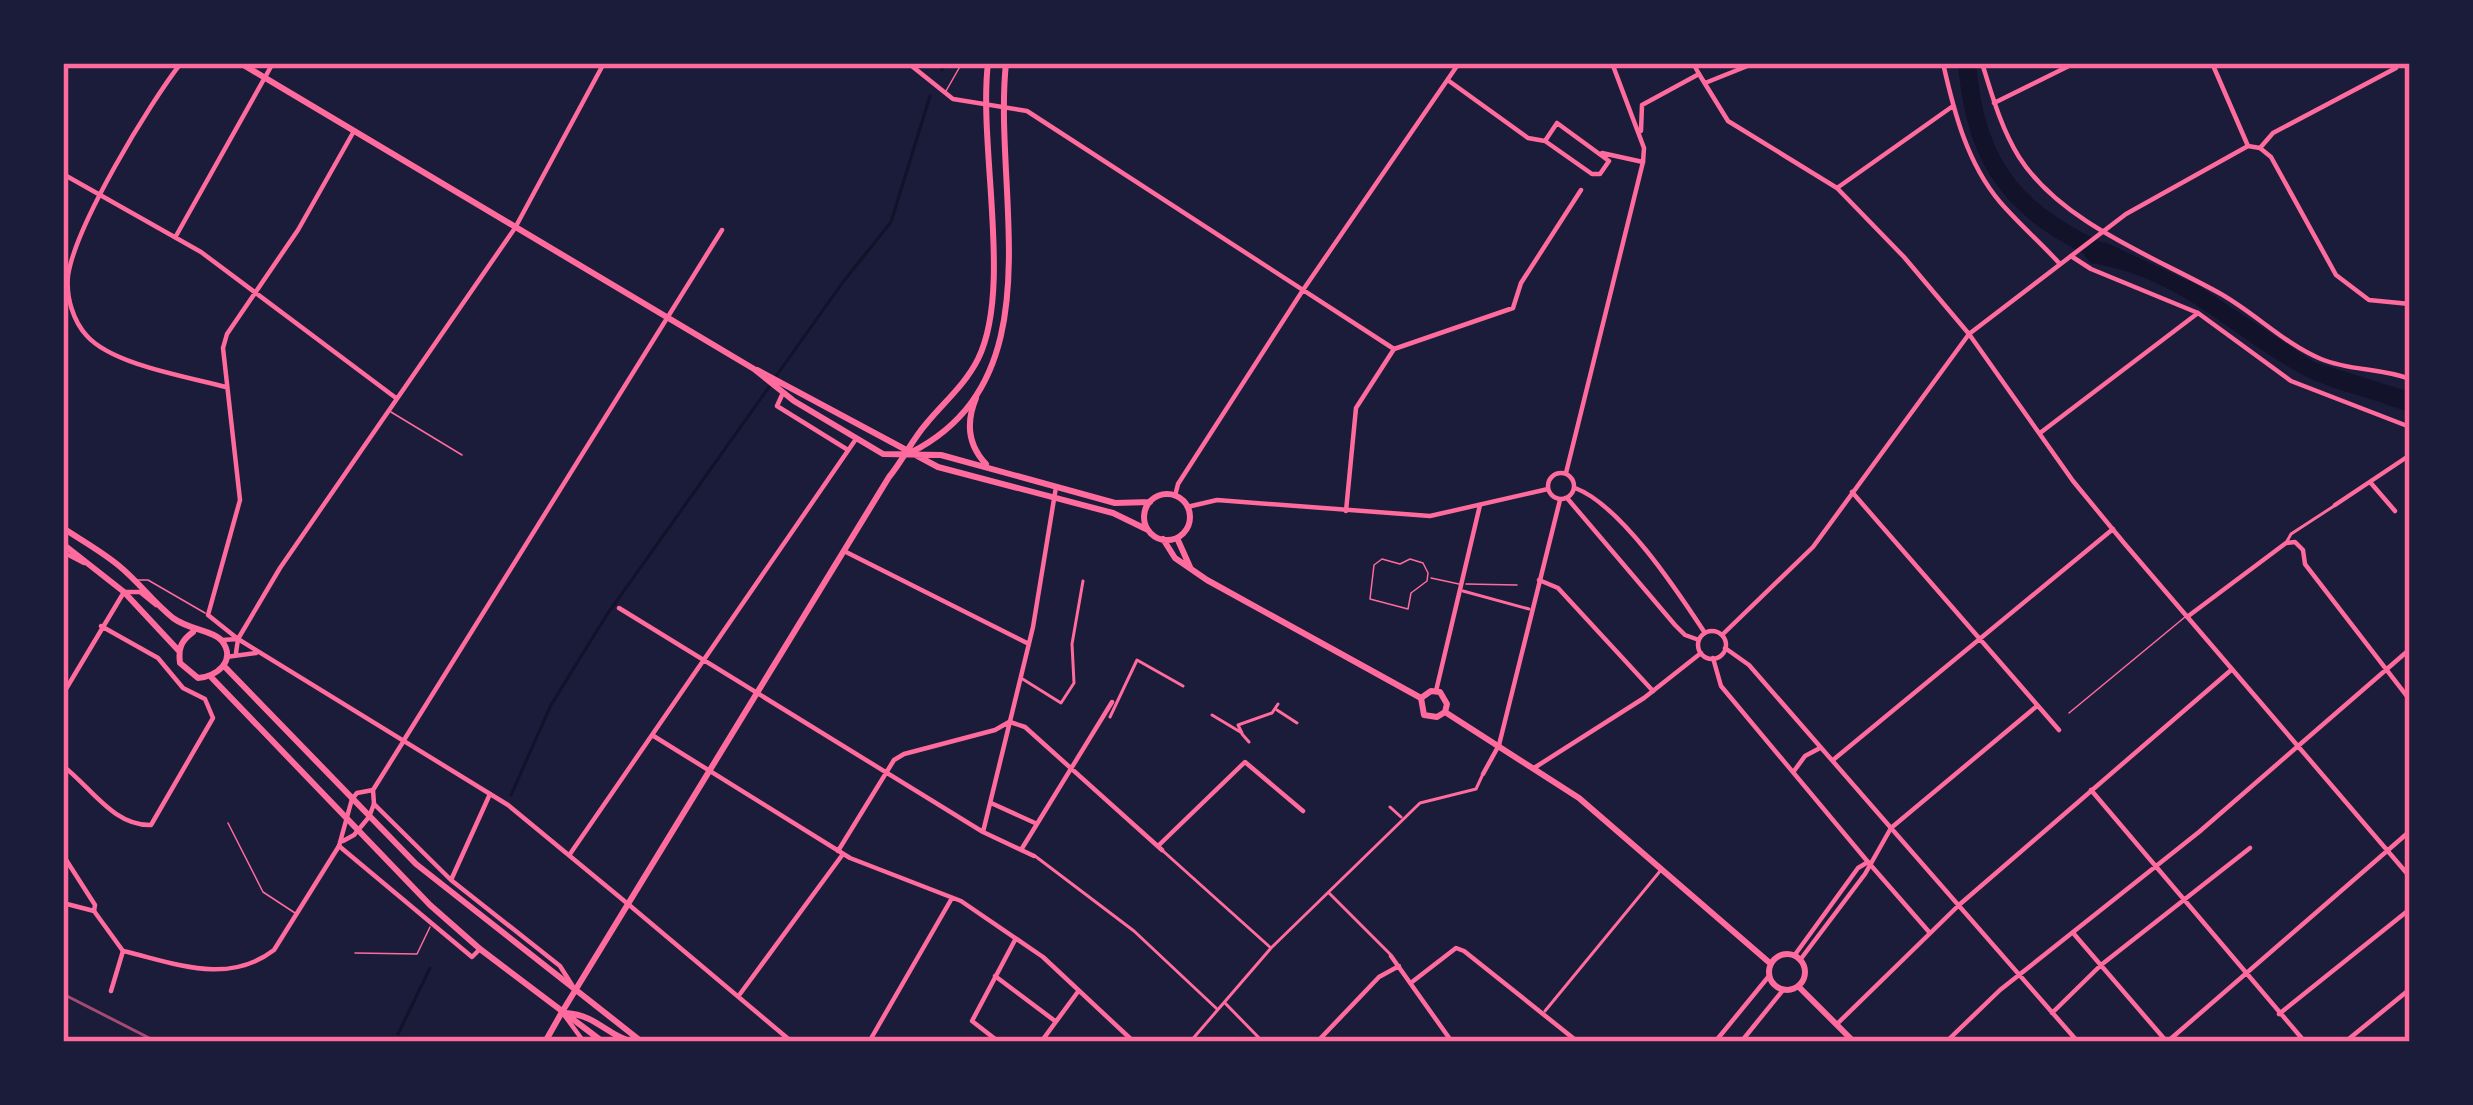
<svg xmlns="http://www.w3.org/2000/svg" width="2473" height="1105" font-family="'Roboto Serif',serif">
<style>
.water{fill:#12122b}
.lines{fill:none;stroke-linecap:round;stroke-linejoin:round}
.stream{stroke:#12122b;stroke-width:3}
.river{stroke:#12122b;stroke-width:18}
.service{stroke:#ff6b9d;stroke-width:1.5}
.pedestrian{stroke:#ff6b9d;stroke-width:3}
.minor{stroke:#ff6b9d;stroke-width:4.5}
.tertiary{stroke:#ff6b9d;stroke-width:4.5}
.secondary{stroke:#ff6b9d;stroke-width:6}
.primary{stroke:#ff6b9d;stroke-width:6}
.rail{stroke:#a44b75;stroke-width:3}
.neatline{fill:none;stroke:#ff6b9d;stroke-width:4.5}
</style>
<rect width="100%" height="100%" fill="#1b1b3a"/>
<path class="water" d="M2105,242l94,44 115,76 96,30v21c-37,-16 -80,-22 -114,-42 -71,-40 -119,-95 -206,-108l-6,-8z"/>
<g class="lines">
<path class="stream" d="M942,70l3,-7
M774,379l69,-97 48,-60 39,-126
M511,795l40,-90 55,-89 163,-229
M398,1034l32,-66"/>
<path class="river" d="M1967,63c9,109 52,153 149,196"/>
<path class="service" d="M946,91l16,-28
M391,412l71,43
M1382,559l18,5 10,-5 13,4 5,10 -1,8 -16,12 -3,16 -38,-10 4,-34z
M1431,578l28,6
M138,580h10l57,33
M1466,584l51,1
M2069,713l116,-96
M228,823l35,69 32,21
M355,953l62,1 13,-27"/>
<path class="pedestrian" d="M2286,543l5,-9 43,-28
M1463,591l66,18
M1021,678l40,25 13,-20 -2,-39 11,-63
M1277,710l20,13
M1212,715l30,18 -4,-8 34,-12 6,-9
M1110,717l27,-57 46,26
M1242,734l7,8
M1390,807l11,10
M1163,851l108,97
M1035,856l99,75 82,77
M1329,893l61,61
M1225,1003l38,39
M1545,1011l116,-141
M1190,1042l81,-94 149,-145 56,-14 6,-13"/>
<path class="minor" d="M181,63c-32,41 -106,163 -113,213 -2,21 5,45 19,60 26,29 102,41 139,51
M908,63l45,36 74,12 367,238
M1943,63c11,49 24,100 57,139 19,22 41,41 60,62
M1982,63c10,32 19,65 37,94 42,66 136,100 202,137 35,20 64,50 100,65 29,12 60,9 89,20
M2212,63l36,83
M1699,74l29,47 109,67 67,69 65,77 104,147 51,62 286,334
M1449,81l79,57 17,3 47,33h8l9,-13 -52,-38 -12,18
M1705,83l50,-20
M1994,103l81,-40
M2260,148l13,-15 123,-65 2,-5
M1602,153l41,9
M63,174l138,78 195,146
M1837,188l116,-82
M176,236l97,-173
M2071,256l20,13 107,44 93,68 119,46
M782,395l-5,11 71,44
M2040,433l158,-120
M2370,482l25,29
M1852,492l207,238
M1175,496l3,-12 125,-194 156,-227
M2335,505l75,-50
M1346,511l10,-103 38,-59 119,-41 8,-25 60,-93
M844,551l183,92
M63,552l21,11
M1539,580l19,8 95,103
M619,608l364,224 51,24
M2187,617l99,-74 9,-1 8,8 2,14 105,136
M238,639l-30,-24 32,-115 -17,-152 4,-14 71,-104 56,-99
M236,653l2,-14 42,-71 235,-340 89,-165
M1436,691l44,-186
M63,694l61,-102h16l16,13
M2037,706l-146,122 187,214
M1010,722l15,5 137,123
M652,735l198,123 111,43 82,56 91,85
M404,740l318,-510
M1833,760l280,-231
M63,766c28,21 50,60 88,59l62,-107 -8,-19 -22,-11 -25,-30 -57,-32
M1794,771l11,-15 15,-8
M1483,774l16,-29
M2091,790l214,252
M991,803l44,20
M374,804l77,76 109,86 12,19
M983,832l50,-205 23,-140
M339,846l133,111 8,-8
M1158,846l87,-84 58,49
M1021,850l91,-148
M838,851l56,-91 10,-6 91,-24 14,-8
M570,854l286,-415
M63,855l32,50 -1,6
M1868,862l62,71
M451,880l39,-86
M628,904l164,138
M2074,934l93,108
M1391,956l61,86
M995,976l60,45
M1412,982l44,-34 8,3 114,91
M111,991l12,-40
M740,994l103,-140
M562,1012l22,30
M2052,1013l49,-48 149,-117
M2279,1014l131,-105
M1837,1024l122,-119 271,-234
M869,1042l83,-144
M999,1042l-27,-21 43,-81
M1041,1042l36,-49
M1317,1042l62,-65 20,-11
M1946,1042l54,-52 199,-158 211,-183
M2167,1042l243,-211
M2345,1042l65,-53"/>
<path class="tertiary" d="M1641,131l1,-26 57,-31 -6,-11
M1548 486a13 13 0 1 1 26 0a13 13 0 1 1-26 0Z
M1566,473l77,-311 1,-14 -32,-85
M1575,488c46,17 103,104 130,145
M1567,498l108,127 10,10 14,5
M1187,507l30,-7 213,16 118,-27
M1698 645a14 14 0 1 1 28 0a14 14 0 1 1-28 0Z
M1722,635l91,-88 156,-213 157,-120 122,-68 12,2 11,9 65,118 33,25 41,4
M222,640l16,-1 270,166 120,99
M1725,648l24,17 142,163 -26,46 -65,86
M226,657l30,-4
M1713,658l8,28 147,176
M1499,745l61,-245
M1534,768l110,-70 57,-45
M343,841l11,-6 15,-18 5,-13 -1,-14 30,-48
M63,903l31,8 29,40c52,12 104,35 151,-1l65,-104 13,-47 5,-6 16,-3
M1794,956l64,-88 10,-6
M1715,1042l54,-66
M1741,1042l42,-52"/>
<path class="secondary" d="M240,63l514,306 40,32 89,53 58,1 174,48 35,-1
M757,370l181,97 175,46 35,17
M976,398c-10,24 -9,46 10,66
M1144 517a23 23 0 1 1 46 0a23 23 0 1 1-46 0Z
M1177,538l13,29
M1163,539l12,19 32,22 214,118
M1421,698l10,-7 9,1 7,12 -2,8
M1421,698l3,17 13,2 8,-5
M1445,712l134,86 192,166
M1769 972a18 18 0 1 1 36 0a18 18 0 1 1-36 0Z
M1798,986l56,56
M545,1042l17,-30"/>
<path class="primary" d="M910,453c148,-74 82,-258 96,-390
M63,528c18,12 38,23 55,37 20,16 35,37 55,53 16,12 42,13 49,23 15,20 -6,36 -24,37l-18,-15c-2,-15 1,-22 13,-31
M63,544l61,48 55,59
M224,666l192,198 226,178
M211,677l219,228 50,44 123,93
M562,1012l327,-535c14,-17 23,-37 37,-53 18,-22 39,-39 52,-65 35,-71 0,-212 10,-296
M566,1013c31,2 41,23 67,29"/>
<path class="rail" d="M63,994l94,48"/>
</g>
<rect width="2473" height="1105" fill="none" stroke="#1b1b3a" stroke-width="132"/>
<rect x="66" y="66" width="2341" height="973" class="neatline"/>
</svg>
